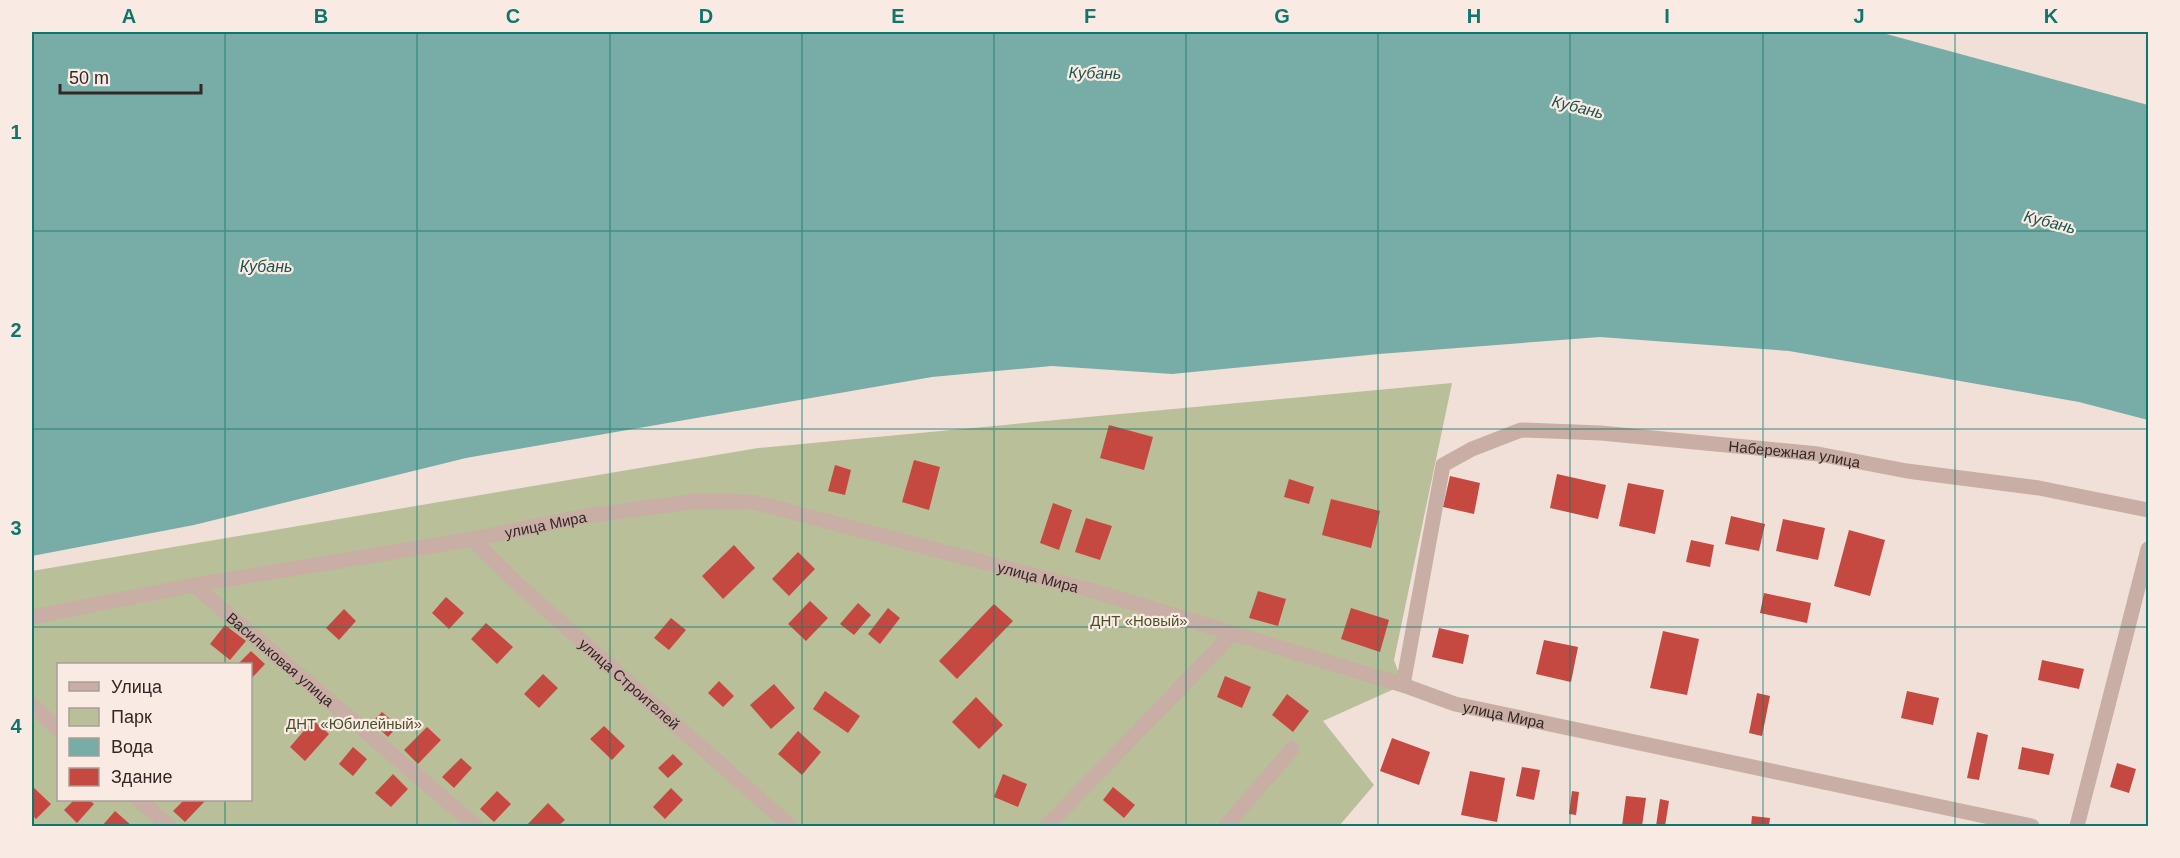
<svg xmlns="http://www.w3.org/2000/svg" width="2180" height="858" font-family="Helvetica,sans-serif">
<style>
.green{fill:#b9bf98;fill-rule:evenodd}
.water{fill:#77ada6}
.building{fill:#c64941}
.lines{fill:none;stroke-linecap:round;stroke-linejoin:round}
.minor{stroke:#c8aea4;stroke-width:15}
.grid{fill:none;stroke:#0f766e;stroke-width:1.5;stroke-opacity:0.55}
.labels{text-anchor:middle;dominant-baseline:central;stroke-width:4.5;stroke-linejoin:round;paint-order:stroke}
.street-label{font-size:15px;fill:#342726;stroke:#f9ebe4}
.park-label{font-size:15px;fill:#4a522a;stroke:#f9ebe4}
.water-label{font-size:16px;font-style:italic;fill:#1c554e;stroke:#f9ebe4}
.neatline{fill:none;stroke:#0f766e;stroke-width:2}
.grid-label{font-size:20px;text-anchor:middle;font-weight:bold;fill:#0f766e}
</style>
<rect width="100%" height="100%" fill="#f1e0d8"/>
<path class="green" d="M1452,383l-58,277 9,25 -80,36 51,64 -35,41h-1307v-255l726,-123zM58,664h192v136h-192z"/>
<path class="water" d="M32,32h1847l269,73v315l-69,-18 -290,-51 -189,-14 -221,17 -207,20 -120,-8 -120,11 -466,81 -272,67 -162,31z"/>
<path class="building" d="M1109,425l44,12 -9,33 -44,-12z
M914,460l26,7 -11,43 -27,-8z
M835,465l16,5 -6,25 -17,-4z
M1557,474l49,11 -8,34 -48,-11z
M1450,476l30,7 -6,31 -31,-7z
M1289,479l25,8 -5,17 -25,-7z
M1628,483l36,7 -9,44 -36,-8z
M1331,499l49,12 -9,37 -49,-13z
M1053,503l19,7 -13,40 -19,-7z
M1731,516l34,8 -6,27 -34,-7z
M1086,518l26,8 -12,34 -25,-8z
M1783,519l42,9 -7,32 -42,-9z
M1849,530l36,10 -15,56 -36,-10z
M1691,540l23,5 -4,22 -24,-5z
M734,545l21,23 -32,31 -21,-23z
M798,552l17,17 -26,27 -17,-17z
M1258,591l28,8 -8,27 -29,-8z
M1764,593l47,10 -4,20 -47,-10z
M446,597l18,16 -15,16 -17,-16z
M810,601l18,17 -22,23 -18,-17z
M858,603l13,12 -17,20 -14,-11z
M994,604l19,17 -56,58 -18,-18z
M888,608l12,10 -20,26 -12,-10z
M1351,608l38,12 -9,32 -39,-13z
M344,609l12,12 -17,19 -13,-12z
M671,618l15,12 -17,20 -15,-12z
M486,623l27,24 -16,17 -26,-25z
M225,625l21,16 -16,19 -20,-16z
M1439,628l30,7 -6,29 -31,-7z
M1663,631l36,8 -12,56 -37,-7z
M1544,640l34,7 -7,35 -35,-8z
M251,651l14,13 -15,16v-16h-12z
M2042,660l42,9 -5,20 -41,-9z
M543,674l15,14 -19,20 -15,-14z
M1225,676l26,11 -9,21 -25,-11z
M719,681l15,15 -11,11 -15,-14z
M774,684l21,24 -24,21 -21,-24z
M825,691l35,25 -12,17 -35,-24z
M1907,691l32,7 -6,27 -32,-7z
M1757,693l13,3 -8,40 -13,-3z
M1287,694l22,17 -16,21 -21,-17z
M976,697l27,28 -24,24 -27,-27z
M382,712l16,14 -10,11 -16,-15z
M313,720l16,14 -24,27 -15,-14z
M604,726l21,20 -13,14 -22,-21z
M427,727l14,13 -23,24 -14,-14z
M798,731l23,21 -19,23 -24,-21z
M1977,732l11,3 -9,45 -12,-2z
M1392,738l38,14 -11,33 -39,-14z
M353,747l14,12 -14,17 -14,-12z
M2022,747l32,7 -5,21 -31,-6z
M673,754l10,10 -15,14 -10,-10z
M461,758l11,10 -18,20 -12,-11z
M2117,763l19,6 -7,24 -19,-6z
M1522,767l18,3 -6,30 -18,-4z
M1470,771l35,7 -8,44 -36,-7z
M393,774l15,15 -17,18 -16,-14z
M1003,774l24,10 -9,23 -24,-10z
M33,787l18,17 -15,15 -4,-4z
M1113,787l22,18 -11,13 -21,-18z
M671,788l12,12 -18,19 -12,-12z
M497,791l14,13 -17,18 -14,-13z
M1572,791l7,1 -3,23 -7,-1z
M1626,796l20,2 -4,28h-20z
M1660,799l9,2 -4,25h-9z
M74,800h15l5,4 -17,19 -13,-13z
M184,800l21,1 -20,21 -12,-11z
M548,803l17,17 -7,6h-32z
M115,811l17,15h-30z
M1752,816l18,2 -1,8h-18z"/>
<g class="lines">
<g class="minor">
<path id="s1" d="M472,539l49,48 269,239"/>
<path id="s2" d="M194,585l282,241"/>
<path id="s3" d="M32,617l162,-32 278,-46 114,-23 111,-15 56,1 344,90 306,93 52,19 577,122"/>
<path id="s4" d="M1403,685l40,-220 29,-16 49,-19 80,3 217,21 89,17 132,17 109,22"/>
<path d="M32,705l26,24"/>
<path d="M139,800l30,26"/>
<path d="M1047,826l186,-193"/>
<path d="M1226,826l66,-77"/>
<path d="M2077,826l71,-277"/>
</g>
</g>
<path class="grid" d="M225,32v632M417,32v794M610,32v794M802,32v794M994,32v794M1186,32v794M1378,32v794M1570,32v794M1763,32v794M1955,32v794M32,231h2116M32,429h2116M32,627h2116M225,800v26"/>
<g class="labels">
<g class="street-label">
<text stroke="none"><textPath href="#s4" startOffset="584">Набережная улица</textPath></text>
<text stroke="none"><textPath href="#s3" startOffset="522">улица Мира</textPath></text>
<text stroke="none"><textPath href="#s3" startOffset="1026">улица Мира</textPath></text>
<text stroke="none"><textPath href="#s2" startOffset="114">Васильковая улица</textPath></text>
<text stroke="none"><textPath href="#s1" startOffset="214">улица Строителей</textPath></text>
<text stroke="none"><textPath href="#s3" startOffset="1512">улица Мира</textPath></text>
</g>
<g class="park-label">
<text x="1139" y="620">ДНТ «Новый»</text>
<text x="354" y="723">ДНТ «Юбилейный»</text>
</g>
<g class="water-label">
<text transform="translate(1095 73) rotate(1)">Кубань</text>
<text transform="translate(1578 107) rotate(14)">Кубань</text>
<text transform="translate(2050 222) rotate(14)">Кубань</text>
<text x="266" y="266">Кубань</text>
</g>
</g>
<rect width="2180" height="858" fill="none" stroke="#f9ebe4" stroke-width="66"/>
<rect x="57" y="663" width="195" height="138" fill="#f9ebe4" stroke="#aa9d98" stroke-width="1.5"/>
<rect x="69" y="682" width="30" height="9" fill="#c8aea4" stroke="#aa9d98" stroke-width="1.5"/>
<text x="111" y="693" font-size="18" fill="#342726">Улица</text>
<rect x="69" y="708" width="30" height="18" fill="#b9bf98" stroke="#aa9d98" stroke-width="1.5"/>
<text x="111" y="723" font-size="18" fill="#342726">Парк</text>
<rect x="69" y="738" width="30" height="18" fill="#77ada6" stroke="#aa9d98" stroke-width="1.5"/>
<text x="111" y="753" font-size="18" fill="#342726">Вода</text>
<rect x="69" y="768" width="30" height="18" fill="#c64941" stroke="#aa9d98" stroke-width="1.5"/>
<text x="111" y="783" font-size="18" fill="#342726">Здание</text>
<path d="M60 84v9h141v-9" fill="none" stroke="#342726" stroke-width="3"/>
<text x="69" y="84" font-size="18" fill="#342726" stroke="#f9ebe4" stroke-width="4.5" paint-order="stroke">50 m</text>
<rect x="33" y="33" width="2114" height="792" class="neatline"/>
<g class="grid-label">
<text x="129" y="23">A</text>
<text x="321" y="23">B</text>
<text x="513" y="23">C</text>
<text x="706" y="23">D</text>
<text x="898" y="23">E</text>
<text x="1090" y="23">F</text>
<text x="1282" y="23">G</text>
<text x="1474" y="23">H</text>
<text x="1667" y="23">I</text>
<text x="1859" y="23">J</text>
<text x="2051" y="23">K</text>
<text x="16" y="139">1</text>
<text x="16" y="337">2</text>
<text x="16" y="535">3</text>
<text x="16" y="733">4</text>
</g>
</svg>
